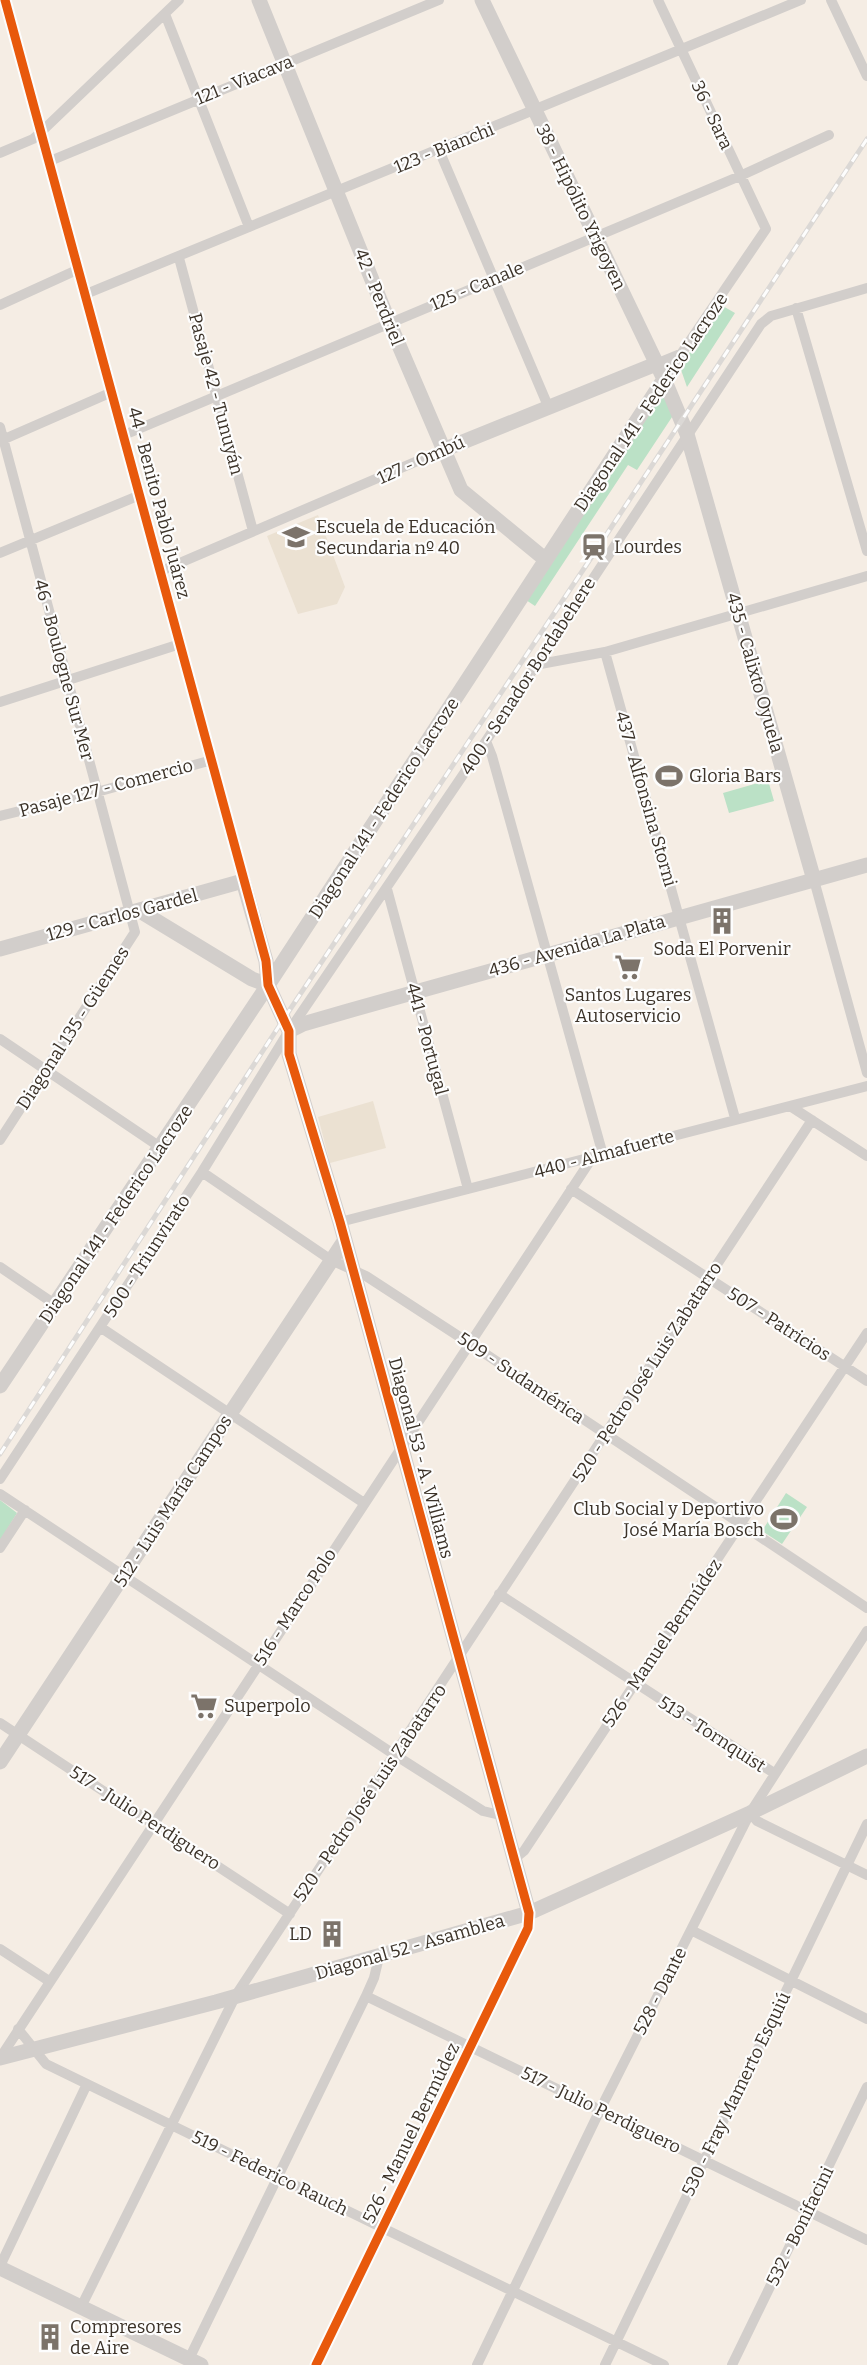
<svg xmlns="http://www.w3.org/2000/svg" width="867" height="2365" font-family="Bitter,serif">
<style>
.education{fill:#ebe1d2}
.green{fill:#bbe1c6}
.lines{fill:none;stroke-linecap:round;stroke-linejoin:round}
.street{stroke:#d2cecb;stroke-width:10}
.secondary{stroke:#d2cecb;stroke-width:15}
.rail-casing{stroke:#dbd8d5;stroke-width:5}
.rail{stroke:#fdfdfd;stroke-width:3;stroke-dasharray:9;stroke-linecap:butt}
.cycleway-casing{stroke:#fdfdfd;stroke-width:13}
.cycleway{stroke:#e8590c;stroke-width:9}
.labels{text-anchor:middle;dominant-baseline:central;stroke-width:4.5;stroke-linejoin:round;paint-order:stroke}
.street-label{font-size:18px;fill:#3b3228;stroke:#fdfdfd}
.poi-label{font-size:18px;fill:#3b3228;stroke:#fdfdfd;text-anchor:start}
</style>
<rect width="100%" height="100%" fill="#f5ede4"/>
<path class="education" d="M318,515l27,72 -8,17 -39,10 -31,-78z
M373,1101l13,47 -56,15 -12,-46z"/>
<path class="green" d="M721,305l14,8 -48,74 -7,-20z
M658,398h8l8,16 -37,56 -9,-5 -93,141 -9,-6z
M768,780l6,21 -45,12 -6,-20z
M786,1493l21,14 -25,37 -20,-13z
M0,1500l17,13 -17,28z"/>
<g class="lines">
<path class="street" d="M5,0l207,760 31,121
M658,0l108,229 -102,150
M831,0l36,76
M165,14l84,213
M439,150l109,256
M0,153l33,-14 7,-6 139,-133
M50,161l389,-161
M179,258l74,273
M86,294l715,-294
M0,305l79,-36
M796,308l71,243
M656,364l27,-11
M0,427l135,505 -135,208
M124,435l616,-259 89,-41
M0,441l112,-49
M0,553l140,-58
M161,571l282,-121
M605,652l130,466
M535,665l70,-13 262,-76
M0,702l180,-58
M486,741l6,15 111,399
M0,816l97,-24 115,-32
M814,880l53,193
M387,889l81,300
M0,1039l160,108
M790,1106l77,50
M202,1172l129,88 35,16 103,67 398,265
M571,1189l296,192
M340,1222l527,-136
M0,1267l56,38
M100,1327l264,176
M0,1479l202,-307 87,-141 197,-290 275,-417 10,-8 96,-28
M0,1494l395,261 88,56 17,4
M0,1548l25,-38
M499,1594l275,179
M0,1723l290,191
M750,1813l7,8 110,54
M513,1860l11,-9 343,-518
M691,1930l176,89
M0,1949l49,32
M366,1996l501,244
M18,2029l28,35 618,301
M0,2058l592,-900
M0,2266l87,-182
M81,2307l155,-312 576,-875
M189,2359l177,-363 8,-18 5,-21
M316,2365l212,-437 1,-15
M477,2365l123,-255 150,-297 117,-182
M605,2365l262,-541
M732,2365l135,-278"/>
<path class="secondary" d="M259,0l130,322 72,168 85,70
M482,0l182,379 23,55 127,446
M443,450l213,-86
M140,911l112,68 16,6
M0,949l243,-68 23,80 2,24 21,46v23l51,168 189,691
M289,1031l14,-7 45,-13 519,-146
M0,1386l268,-401 396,-606
M0,1762l345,-522
M0,2058l216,-56 313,-89 221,-100 117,-57
M0,2268l201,97"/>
<defs>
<path id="rail" d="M0,1454l283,-434 314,-471 270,-410"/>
</defs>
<use href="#rail" class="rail-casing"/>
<use href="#rail" class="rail"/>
<defs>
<path id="cycleway" d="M5,0l261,961 2,24 21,46v23l51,168 189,691 -1,15 -212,437"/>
</defs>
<use href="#cycleway" class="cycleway-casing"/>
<use href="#cycleway" class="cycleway"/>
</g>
<defs>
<symbol id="school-bare" viewBox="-9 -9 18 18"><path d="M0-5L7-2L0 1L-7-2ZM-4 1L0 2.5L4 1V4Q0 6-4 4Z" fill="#7c736a" stroke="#fdfdfd" stroke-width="2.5" paint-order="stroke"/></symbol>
<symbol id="station-bare" viewBox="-9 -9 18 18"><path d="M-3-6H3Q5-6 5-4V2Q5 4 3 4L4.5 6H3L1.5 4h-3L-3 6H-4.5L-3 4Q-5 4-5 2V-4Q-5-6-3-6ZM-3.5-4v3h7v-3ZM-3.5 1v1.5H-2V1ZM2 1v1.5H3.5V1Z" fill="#7c736a" stroke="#fdfdfd" stroke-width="2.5" paint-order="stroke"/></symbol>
<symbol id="stadium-bare" viewBox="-9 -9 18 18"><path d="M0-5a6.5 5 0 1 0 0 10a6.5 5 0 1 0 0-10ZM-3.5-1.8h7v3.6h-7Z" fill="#7c736a" stroke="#fdfdfd" stroke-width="2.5" paint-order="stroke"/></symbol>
<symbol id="building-bare" viewBox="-9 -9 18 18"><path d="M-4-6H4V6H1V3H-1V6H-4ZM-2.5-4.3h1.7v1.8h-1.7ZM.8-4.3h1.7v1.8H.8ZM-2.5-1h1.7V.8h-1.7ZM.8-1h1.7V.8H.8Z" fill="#7c736a" stroke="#fdfdfd" stroke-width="2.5" paint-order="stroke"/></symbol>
<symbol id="supermarket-bare" viewBox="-9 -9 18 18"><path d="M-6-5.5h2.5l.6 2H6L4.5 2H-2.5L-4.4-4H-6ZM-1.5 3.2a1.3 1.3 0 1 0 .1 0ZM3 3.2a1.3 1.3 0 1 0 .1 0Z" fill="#7c736a" stroke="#fdfdfd" stroke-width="2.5" paint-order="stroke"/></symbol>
</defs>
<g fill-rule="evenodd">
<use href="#school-bare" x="277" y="518" width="38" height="38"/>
<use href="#station-bare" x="575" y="528" width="38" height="38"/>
<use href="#stadium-bare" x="650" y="757" width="38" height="38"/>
<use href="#building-bare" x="703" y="902" width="38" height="38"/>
<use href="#supermarket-bare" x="609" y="948" width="38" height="38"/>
<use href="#stadium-bare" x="765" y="1500" width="38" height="38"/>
<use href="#supermarket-bare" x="185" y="1687" width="38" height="38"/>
<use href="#building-bare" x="313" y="1915" width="38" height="38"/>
<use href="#building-bare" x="31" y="2318" width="38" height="38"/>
</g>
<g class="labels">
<g class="street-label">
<text transform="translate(244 80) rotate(-22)">121 - Viacava</text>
<text transform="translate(712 115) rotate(65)">36 - Sara</text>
<text transform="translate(444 148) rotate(-22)">123 - Bianchi</text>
<text transform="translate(581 207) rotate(64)">38 - Hipólito Yrigoyen</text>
<text transform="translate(477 286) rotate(-23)">125 - Canale</text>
<text transform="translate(379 297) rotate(68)">42 - Perdriel</text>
<text transform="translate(216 394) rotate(75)">Pasaje 42 - Tunuyán</text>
<text transform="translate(651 402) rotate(-56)">Diagonal 141 - Federico Lacroze</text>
<text transform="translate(421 460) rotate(-24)">127 - Ombú</text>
<text transform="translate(159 503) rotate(75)">44 - Benito Pablo Juárez</text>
<text transform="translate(64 670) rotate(75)">46 - Boulogne Sur Mer</text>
<text transform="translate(755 673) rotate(74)">435 - Calixto Oyuela</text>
<text transform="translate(528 676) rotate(-57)">400 - Senador Bordabehere</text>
<text transform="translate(106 788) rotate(-15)">Pasaje 127 - Comercio</text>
<text transform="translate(646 799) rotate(74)">437 - Alfonsina Storni</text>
<text transform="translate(384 808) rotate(-57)">Diagonal 141 - Federico Lacroze</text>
<text transform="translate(122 915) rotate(-15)">129 - Carlos Gardel</text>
<text transform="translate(577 946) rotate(-16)">436 - Avenida La Plata</text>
<text transform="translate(73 1028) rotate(-57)">Diagonal 135 - Güemes</text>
<text transform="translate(427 1039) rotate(75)">441 - Portugal</text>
<text transform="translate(604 1154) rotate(-15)">440 - Almafuerte</text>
<text transform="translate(116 1214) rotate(-56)">Diagonal 141 - Federico Lacroze</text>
<text transform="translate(147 1256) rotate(-57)">500 - Triunvirato</text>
<text transform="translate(779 1324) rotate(33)">507 - Patricios</text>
<text transform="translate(647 1372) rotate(-57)">520 - Pedro José Luis Zabatarro</text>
<text transform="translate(521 1378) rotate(34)">509 - Sudamérica</text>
<text transform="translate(421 1458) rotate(75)">Diagonal 53 - A. Williams</text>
<text transform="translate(173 1501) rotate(-57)">512 - Luis María Campos</text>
<text transform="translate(295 1607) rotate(-57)">516 - Marco Polo</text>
<text transform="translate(662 1643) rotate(-56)">526 - Manuel Bermúdez</text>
<text transform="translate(712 1734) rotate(33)">513 - Tornquist</text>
<text transform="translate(370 1793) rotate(-56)">520 - Pedro José Luis Zabatarro</text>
<text transform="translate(145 1818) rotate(33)">517 - Julio Perdiguero</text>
<text transform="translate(410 1947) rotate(-16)">Diagonal 52 - Asamblea</text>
<text transform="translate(660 1991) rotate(-63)">528 - Dante</text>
<text transform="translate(736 2094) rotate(-64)">530 - Fray Mamerto Esquiú</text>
<text transform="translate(601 2110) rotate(26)">517 - Julio Perdiguero</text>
<text transform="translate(411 2133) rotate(-64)">526 - Manuel Bermúdez</text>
<text transform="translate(270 2173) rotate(26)">519 - Federico Rauch</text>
<text transform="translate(800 2226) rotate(-64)">532 - Bonifacini</text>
</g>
<g class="poi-label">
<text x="316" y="527">Escuela de Educación<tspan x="316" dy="21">Secundaria nº 40</tspan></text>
<text x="614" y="547">Lourdes</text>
<text x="689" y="776">Gloria Bars</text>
<text x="722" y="949" text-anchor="middle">Soda El Porvenir</text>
<text x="628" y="995" text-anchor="middle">Santos Lugares<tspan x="628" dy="21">Autoservicio</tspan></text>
<text x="764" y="1509" text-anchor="end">Club Social y Deportivo<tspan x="764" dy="21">José María Bosch</tspan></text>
<text x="224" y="1706">Superpolo</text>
<text x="312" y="1934" text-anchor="end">LD</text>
<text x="70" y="2327">Compresores<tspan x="70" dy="21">de Aire</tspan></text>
</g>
</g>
</svg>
